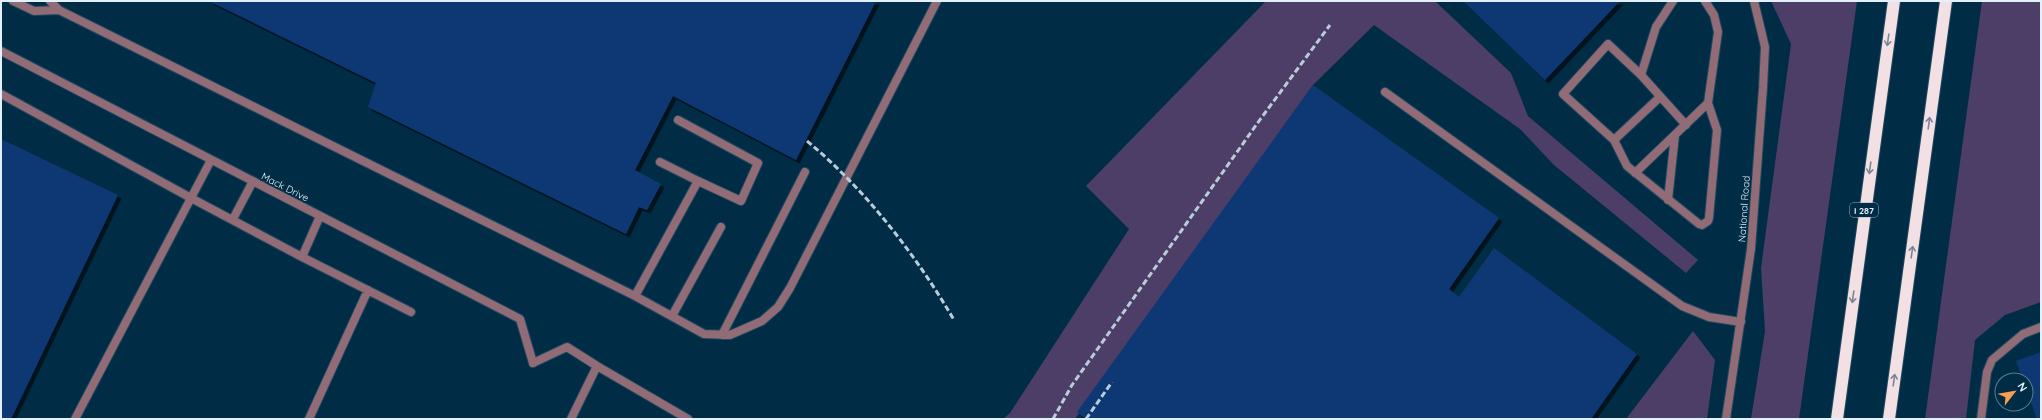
<svg xmlns="http://www.w3.org/2000/svg" width="2042" height="420" font-family="Quicksand,sans-serif">
<style>
.green{fill:#4c3e66}
.building{fill:#103873;filter:url(#shadow)}
.lines{fill:none;stroke-linecap:round;stroke-linejoin:round}
.lane-casing{stroke:#20485e;stroke-width:10}
.street-casing{stroke:#20485e;stroke-width:10}
.highway-casing{stroke:#20485e;stroke-width:14}
.lane{stroke:#916c77;stroke-width:8}
.street{stroke:#916c77;stroke-width:8}
.highway{stroke:#f3e0e5;stroke-width:12}
.rail{stroke:#b8cdda;stroke-width:3;stroke-dasharray:6 3;stroke-linecap:butt}
.oneway{stroke:#7a8695}
.labels{text-anchor:middle;dominant-baseline:central;stroke-width:3.5;stroke-linejoin:round;paint-order:stroke}
.shield{fill:#002d45;stroke:#9eb6c4;stroke-width:1}
.shield-label{font-size:9px;font-weight:bold;fill:#e2f1fb}
.street-label{font-size:10px;fill:#e2f1fb;stroke:#002d45}
</style>
<defs>
<filter id="shadow"><feDropShadow dx="3.5" dy="3.5" stdDeviation="0" flood-color="#0009"/></filter>
</defs>
<rect width="100%" height="100%" fill="#002d45"/>
<path class="green" d="M1266,1h169l76,72 17,43 170,144 -12,13 -132,-108 -34,-36 -146,-104 -61,60 -238,334 -31,-1 -41,1 7,-6 119,-184 -43,-43z
M1771,1h86l-58,418h-48l14,-88 -4,-63 30,-224z
M1982,1h59v301l-36,13 -30,25 -9,79h-41z
M1693,331l22,29 -8,59h-81z"/>
<path class="building" d="M209,1h667l-80,159 -123,-64 -38,74 26,14 -14,26 -8,-3 -13,27 -258,-127 8,-24z
M1463,1h157l-75,79z
M1313,85l186,133 -50,71 10,8 35,-49 143,106 -46,65h-505l-9,-7z
M1,139l117,56 -107,224h-10z
M2041,352v67h-4l-11,-31v-8h-3l-7,-19z"/>
<g class="lines">
<defs>
<path id="lane" d="M13,1l21,10 25,-1 576,286 69,38 26,1 32,-14 16,-14 12,-19 147,-287
M50,1l9,9
M1673,1l-17,26 -15,48 -33,-31 -45,50 51,46 13,26 72,58 3,1 6,-4 1,-3 8,-88 -9,-27 10,-71 -4,-17 -9,-14
M1641,75l45,50
M1385,92l297,214 27,11 32,5
M1,94l190,104 20,-38
M1614,140l46,-43
M660,162l38,19
M1635,173l73,-70
M1668,200l7,-65
M233,219l20,-38
M302,257l109,55
M635,296l63,-115 43,20 17,-38 -80,-43
M672,316l49,-89
M722,335l83,-163
M533,363l34,-16 30,19 -26,53
M597,366l91,53
M75,419l116,-221 111,59 18,-41
M309,419l59,-129
M1981,419l6,-47 5,-12 31,-26 18,-7"/>
<path id="street" d="M1,51l519,268 13,44
M1726,419l25,-170 12,-161 2,-41 -11,-46"/>
<path id="highway" d="M1837,419l57,-418
M1889,419l57,-418"/>
</defs>
<use href="#lane" class="lane-casing"/>
<use href="#street" class="street-casing"/>
<use href="#highway" class="highway-casing"/>
<use href="#lane" class="lane"/>
<use href="#street" class="street"/>
<use href="#highway" class="highway"/>
<path class="rail" d="M807,141c58,48 109,114 147,179
M1053,419l19,-34 187,-264 71,-96
M1086,419l26,-37"/>
</g>
<defs><path id="oneway-shaft" d="M-6 0H5M1.5-3L5.5 0L1.5 3" fill="none" stroke-width="1.6" stroke-linecap="round" stroke-linejoin="round"/></defs>
<g class="oneway">
<use href="#oneway-shaft" transform="translate(1888 40) rotate(98)"/>
<use href="#oneway-shaft" transform="translate(1929 123) rotate(-82)"/>
<use href="#oneway-shaft" transform="translate(1870 168) rotate(98)"/>
<use href="#oneway-shaft" transform="translate(1912 252) rotate(-82)"/>
<use href="#oneway-shaft" transform="translate(1853 297) rotate(98)"/>
<use href="#oneway-shaft" transform="translate(1894 380) rotate(-82)"/>
</g>
<g class="labels">
<rect class="shield" x="1850" y="203" width="28" height="14" rx="3"/>
<g class="shield-label">
<text x="1864" y="210">I 287</text>
</g>
<g class="street-label">
<text transform="translate(285 187) rotate(27)">Mack Drive</text>
<text transform="translate(1744 209) rotate(-86)">National Road</text>
</g>
</g>
<rect width="2042" height="420" fill="none" stroke="#e2f1fb" stroke-width="4"/>
<g transform="translate(2014 392) rotate(59)"><circle r="19" fill="#002d45" stroke="#5a7b8e"/>
<path d="M0-3L7 15L0 10L-7 15Z" fill="#fb9e50"/>
<text y="-6" font-size="11" font-weight="bold" text-anchor="middle" fill="#e2f1fb">N</text>
</g>
</svg>
